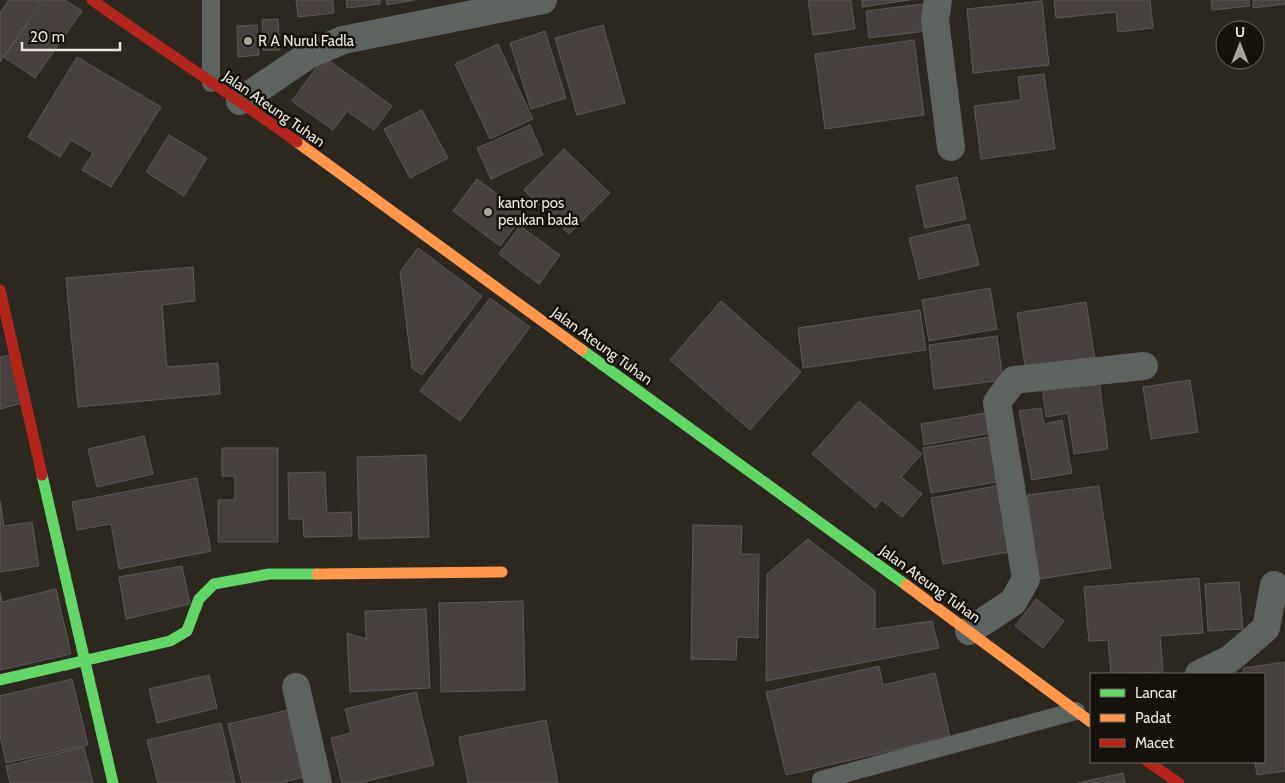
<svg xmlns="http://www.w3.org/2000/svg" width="1285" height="783" font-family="Cabin,sans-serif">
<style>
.building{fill:#494040;stroke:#5e5857}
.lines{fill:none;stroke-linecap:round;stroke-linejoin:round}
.lane{stroke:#5d6460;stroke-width:18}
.street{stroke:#5d6460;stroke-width:28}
.fast{stroke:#63d668;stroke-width:11}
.slow{stroke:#ff974d;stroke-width:11}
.jam{stroke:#b3261e;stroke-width:11}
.poi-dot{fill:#a9a49a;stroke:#16120b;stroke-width:2}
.labels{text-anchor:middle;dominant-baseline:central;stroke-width:5;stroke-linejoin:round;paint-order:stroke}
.poi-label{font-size:15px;fill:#ece6dc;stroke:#16120b;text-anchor:start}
.street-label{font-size:15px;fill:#ece6dc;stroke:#16120b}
</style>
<rect width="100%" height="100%" fill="#2c281f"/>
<path class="building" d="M9,0h33l-42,62v-49z
M44,0h21l17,11 -47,67 -31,-21z
M296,0h37l1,13 -36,4z
M346,0h34v4l-33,4z
M386,0h28l-27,5z
M808,0h43l4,29 -42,6z
M862,0h48l-48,7z
M1054,0h96l3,28 -35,4 -2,-20 -60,6z
M1211,0h38l1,6 -38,4z
M1253,0h32v4l-32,4z
M1042,1l7,64 -76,8 -6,-64z
M923,4l3,27 -57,7 -3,-27z
M278,19l2,31h-17l-1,-30z
M257,25l2,30 -21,2 -1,-31z
M603,25l22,78 -48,12 -22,-77z
M545,31l21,67 -35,11 -21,-66z
M914,40l10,75 -99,14 -10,-75z
M498,44l35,75 -43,20 -35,-75z
M77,57l84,50 -50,80 -29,-17 11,-17 -22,-13 -11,17 -32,-20z
M324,57l68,49 -18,24 -27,-19 -14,19 -41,-29z
M1044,74l11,75 -74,10 -7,-53 47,-6 -3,-23z
M422,110l26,48 -38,20 -26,-49z
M530,125l13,30 -52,24 -14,-31z
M169,135l38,23 -23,38 -38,-24z
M564,149l46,44 -41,41 -45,-44z
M957,177l9,42 -41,9 -9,-42z
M477,179l47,35 -24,32 -47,-35z
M969,224l10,41 -60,14 -10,-41z
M520,226l40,29 -21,29 -40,-30z
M418,248l64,48 -60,79 -10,-7 -12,-96z
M193,267l2,34 -33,4 5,62 51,-4 2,31 -142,13 -12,-129z
M990,288l7,41 -68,12 -7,-41z
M490,298l40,29 -70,94 -40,-30z
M721,301l80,71 -51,58 -80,-70z
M1086,302l9,58 -69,11 -9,-58z
M920,310l6,40 -123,18 -5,-40z
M997,336l6,44 -69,9 -5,-44z
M11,355l12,48 -23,6v-52z
M1099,379l9,70 -34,5 -6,-41 -22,4 -4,-31z
M1190,380l8,52 -47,7 -8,-52z
M859,401l63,53 -21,23 21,17 -20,23 -20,-17 -7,8 -63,-54z
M1041,408l3,16 18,-4 10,53 -40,7 -13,-69z
M992,412l4,20 -72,13 -3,-21z
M1001,435l7,45 -77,13 -8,-45z
M144,436l9,38 -56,13 -9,-38z
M222,448h56v94h-60v-42h17v-24h-13z
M426,455l3,82 -70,2 -2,-82z
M325,472l2,41 24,-1 1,24 -48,1 -1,-18h-14l-1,-46z
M197,478l14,73 -92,18 -8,-45 -34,6 -5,-28z
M1001,485l12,66 -70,13 -12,-66z
M1099,486l12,82 -72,11 -12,-84z
M0,501l4,25 28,-4 7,44 -39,6z
M693,525l49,1 -1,28h18l-1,84 -21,-1 -1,23 -45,-1z
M808,539l67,52v38l57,-8 7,27 -173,33 1,-107z
M182,566l8,38 -64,15 -7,-42z
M1199,578l4,55 -43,3 3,36 -52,2 -3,-34 -19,1 -5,-54z
M1239,582l4,47 -35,2 -3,-47z
M56,589l15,65 -71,16v-77l2,9z
M1036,599l28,22 -21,27 -28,-22z
M523,601l2,89 -84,2 -2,-89z
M426,609l4,79 -80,4 -3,-59 19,6 -1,-28z
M1285,662v109l-28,4 -2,-13h9v-88h-20l-1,-6z
M879,666l4,19 52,-12 15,64 -164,38 -20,-83z
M209,675l8,33 -60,15 -8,-34z
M72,679l16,66 -82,18 -6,-27v-40z
M416,692l18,73 -75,18h-17l-11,-45 20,-5 -6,-24z
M288,710l17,67 -25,6h-38l-14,-59z
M546,720l12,63h-90l-9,-46z
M221,723l14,60h-77l-11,-43z
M84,747l9,36h-83l-4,-17z
M1123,773l2,10h-47z"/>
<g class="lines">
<path class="lane" d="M211,0v83
M821,780l255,-69"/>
<path class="street" d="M938,0l-3,20 16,127
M240,101l70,-47 33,-14 200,-40
M969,631l44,-29 13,-23 -29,-177 17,-22 130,-14
M1199,674l31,-15 36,-31 8,-43
M296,687l22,96"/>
<path class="fast" d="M582,350l324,235
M42,475l71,308
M0,680l170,-39 17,-10 12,-32 15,-15 55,-10h48"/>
<path class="slow" d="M297,142l285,208
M317,574l185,-2
M906,585l185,137"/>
<path class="jam" d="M92,0c68,48 137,93 205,142
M0,290l42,185
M1148,762l31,21"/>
</g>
<g class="poi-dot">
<circle cx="248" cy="41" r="5"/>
<circle cx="488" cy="212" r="5"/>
</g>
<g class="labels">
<g class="poi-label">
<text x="258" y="41">R A Nurul Fadla</text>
<text x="498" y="203">kantor pos<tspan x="498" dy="17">peukan bada</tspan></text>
</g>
<g class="street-label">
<text transform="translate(274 109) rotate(35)">Jalan Ateung Tuhan</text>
<text transform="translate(602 346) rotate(36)">Jalan Ateung Tuhan</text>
<text transform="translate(930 584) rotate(36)">Jalan Ateung Tuhan</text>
</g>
</g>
<rect x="1090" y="673" width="175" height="90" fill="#16120b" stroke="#6c675f"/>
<rect x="1100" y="689" width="25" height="8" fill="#63d668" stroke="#6c675f"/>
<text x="1135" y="698" font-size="15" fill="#ece6dc">Lancar</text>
<rect x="1100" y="714" width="25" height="8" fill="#ff974d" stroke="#6c675f"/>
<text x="1135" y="723" font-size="15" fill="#ece6dc">Padat</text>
<rect x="1100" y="739" width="25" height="8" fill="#b3261e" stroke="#6c675f"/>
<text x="1135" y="748" font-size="15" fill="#ece6dc">Macet</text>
<g transform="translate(1240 45)"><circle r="24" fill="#16120b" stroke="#6c675f"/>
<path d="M0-4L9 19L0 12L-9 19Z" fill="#a9a49a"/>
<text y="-8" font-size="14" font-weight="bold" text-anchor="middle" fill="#ece6dc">U</text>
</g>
<path d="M22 42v8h98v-8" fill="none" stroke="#ece6dc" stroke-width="2.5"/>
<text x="30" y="42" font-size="15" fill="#ece6dc" stroke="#16120b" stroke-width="4" paint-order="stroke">20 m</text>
</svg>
